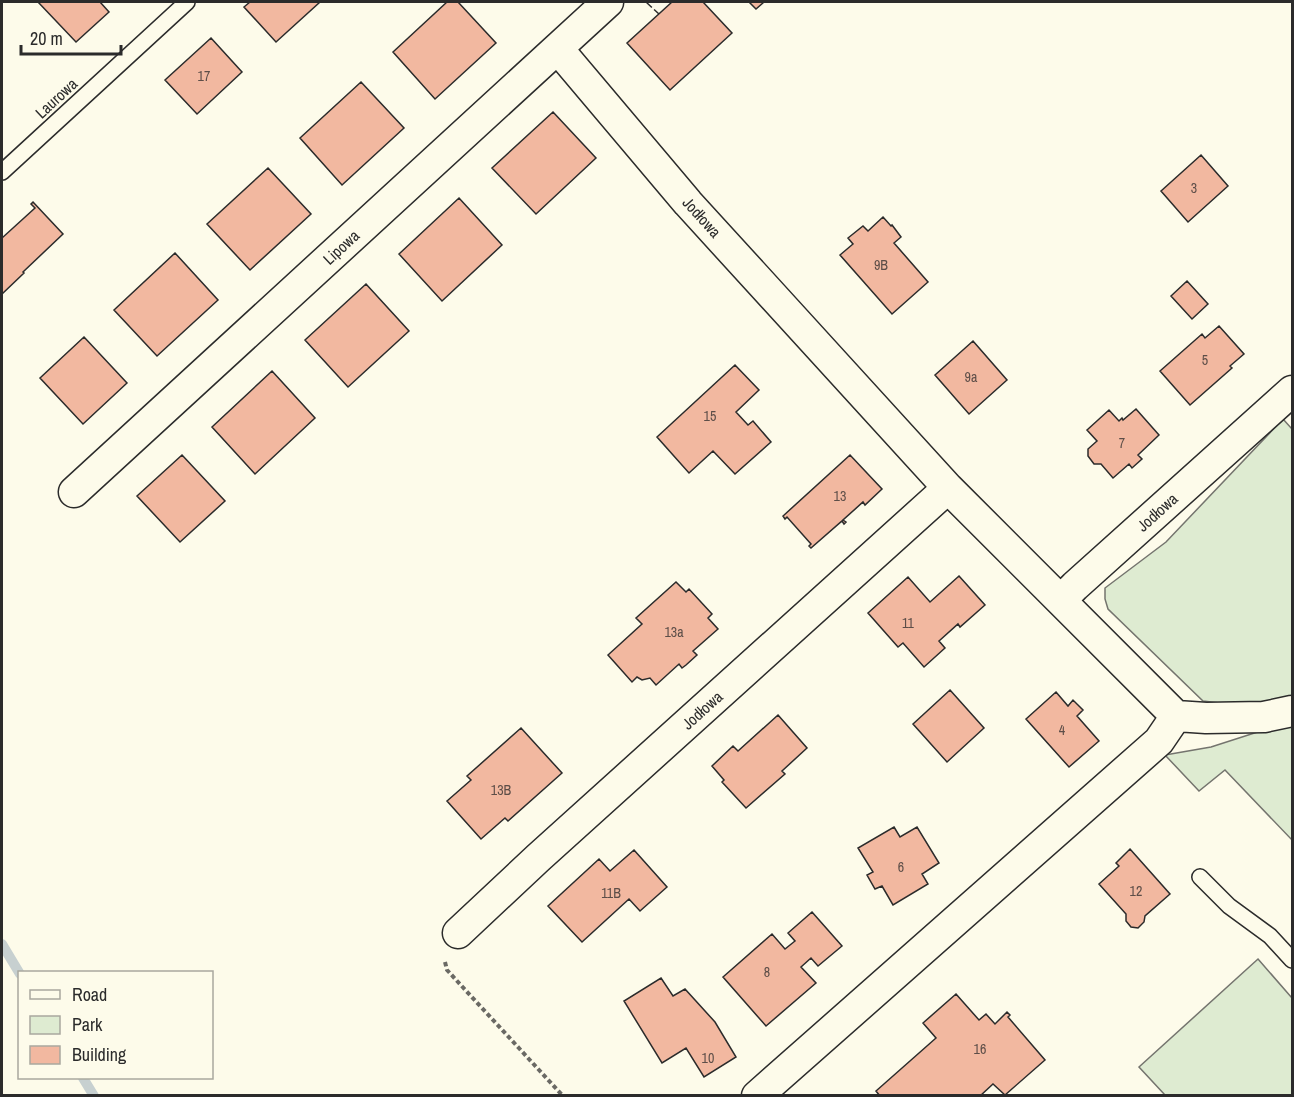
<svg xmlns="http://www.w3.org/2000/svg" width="1294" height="1097" font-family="'Archivo Narrow',sans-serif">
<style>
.green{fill:#deebd1;stroke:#74746e;stroke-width:1.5}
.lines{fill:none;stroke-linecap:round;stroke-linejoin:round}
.stream{stroke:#c7d0d0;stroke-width:10}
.building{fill:#f2b8a0;stroke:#2b2b2b;stroke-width:1.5}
.lane-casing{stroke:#2b2b2b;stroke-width:18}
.street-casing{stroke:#2b2b2b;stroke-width:33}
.path{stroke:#6a6964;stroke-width:4;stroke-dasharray:4.5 3;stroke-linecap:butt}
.lane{stroke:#fdfbea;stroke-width:15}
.street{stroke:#fdfbea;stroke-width:30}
.fence{stroke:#2b2b2b;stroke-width:1.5;stroke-dasharray:8 3;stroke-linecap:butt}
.labels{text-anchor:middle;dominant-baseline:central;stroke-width:4.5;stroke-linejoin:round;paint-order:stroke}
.number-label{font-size:14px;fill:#5d4e48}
.street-label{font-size:16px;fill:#2b2b2b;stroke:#fdfbea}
</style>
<rect width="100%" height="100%" fill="#fdfbea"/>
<path class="green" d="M1283,419l9,10v274l-39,4 -50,-6 -95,-92 -3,-10v-11l61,-46z
M1292,724v116l-67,-70 -26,21 -34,-36 46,-8 59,-19z
M1258,959l34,39v97h-127l-26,-28z"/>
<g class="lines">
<path class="stream" d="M2,944l18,30
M83,1078l11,18"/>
</g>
<path class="building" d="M38,2h62l9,10 -33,30z
M250,2h70l-44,40 -32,-35z
M447,2h11l38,41 -61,56 -42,-47z
M672,2h31l29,31 -62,57 -43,-47z
M749,2h15l-8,7z
M211,38l31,34 -45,42 -32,-34z
M361,82l43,46 -62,57 -42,-47z
M553,112l43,46 -60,56 -44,-46z
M1201,155l27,31 -40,36 -27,-31z
M268,168l43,46 -61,56 -43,-46z
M459,198l43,47 -60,56 -43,-47z
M33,202l30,32 -40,38 1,1 -22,21v-56l33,-30 -4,-4z
M883,217l8,9 1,-1 9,12 -7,6 34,39 -36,32 -52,-59 13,-11 -5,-6 15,-12 5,5z
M175,253l43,47 -61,56 -43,-46z
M1187,281l21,23 -16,15 -21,-23z
M366,284l43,47 -61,56 -43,-47z
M1219,326l25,28 -14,12 2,2 -42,37 -30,-34 42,-37 3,4z
M84,337l43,46 -44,41 -43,-46z
M973,341l34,39 -38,34 -34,-39z
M735,365l24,25 -23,22 12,13 5,-4 18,21 -36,32 -22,-23 -24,22 -32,-36z
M272,371l43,47 -60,56 -43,-47z
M1136,409l23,26 -21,20 4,4 -10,9 -3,-4 -16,14 -12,-14h-7l-6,-8v-7l9,-8 -10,-11 22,-20 10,11 3,-3 1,2z
M182,455l43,46 -45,41 -43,-46z
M850,455l32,34 -17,16 -2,-3 -20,18 3,2 -2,2 -2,-3 -31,27 -2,-2 2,-2 -24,-27 -2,2 -2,-3z
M959,576l26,29 -25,22 -2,-3 -19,17 6,7 -21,19 -21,-24 -5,4 -30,-34 40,-36 22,25z
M676,582l10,10 3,-3 23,25 -4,4 10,11 -25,22 4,4 -11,10 -4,3 -3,-4 -23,21 -6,-7 -8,2 -5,-3 -5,5 -24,-27 34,-31 -6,-6z
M950,690l34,38 -37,34 -34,-38z
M1056,692l12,14 5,-6 10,10 -6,6 22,25 -30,26 -43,-48z
M778,715l29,33 -25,23 3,3 -39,34 -24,-26 2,-2 -12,-14 21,-20 5,5z
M521,728l41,45 -54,48 -3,-3 -24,21 -34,-38 24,-21 -4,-4z
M894,827l6,10 17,-10 22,36 -17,11 6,10 -35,21 -11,-19 -7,3 -8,-14 6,-3 -15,-24z
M1130,849l40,45 -25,22 -1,6 -6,6 -7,-1 -5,-6v-7l-27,-30 20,-18 -3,-3z
M634,850l33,37 -27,24 -11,-12 -47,43 -34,-36 51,-47 11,12z
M812,912l30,34 -24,20 -7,-8 -10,9 15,16 -50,43 -43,-49 49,-43 13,15 10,-8 -7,-8z
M661,978l12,18 12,-7 30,33 21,35 -32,20 -18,-29 -24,15 -38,-62z
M956,994l23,26 7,-6 9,10 12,-12 3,3 -2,2 37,43 -40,35 -12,-11 -13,12h-100l-4,-5 60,-53 -13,-15z"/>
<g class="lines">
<defs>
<path id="lane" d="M2,172l185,-170
M1200,877l29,29 41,30 22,24"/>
<path id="street" d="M558,49l130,154 260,285 228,228 30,2 58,-1 28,-6
M74,492l534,-490
M1061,600l14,-14 217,-195
M458,933l80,-75 410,-370
M757,1096l402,-355 17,-25"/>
</defs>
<use href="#lane" class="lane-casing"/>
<use href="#street" class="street-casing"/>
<path class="path" d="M445,962l2,8 116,126"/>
<use href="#lane" class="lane"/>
<use href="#street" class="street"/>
<path class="fence" d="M646,2l13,12"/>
</g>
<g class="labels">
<g class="number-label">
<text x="204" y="76">17</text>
<text x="1194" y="188">3</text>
<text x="881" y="265">9B</text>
<text x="1205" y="360">5</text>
<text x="971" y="377">9a</text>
<text x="710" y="416">15</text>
<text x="1122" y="443">7</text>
<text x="840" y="496">13</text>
<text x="908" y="623">11</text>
<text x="674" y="632">13a</text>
<text x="1062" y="730">4</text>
<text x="501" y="790">13B</text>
<text x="901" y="867">6</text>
<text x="1136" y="891">12</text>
<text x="611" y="893">11B</text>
<text x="767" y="972">8</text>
<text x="980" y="1049">16</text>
<text x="708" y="1058">10</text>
</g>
<g class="street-label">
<text transform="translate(56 98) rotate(-43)">Laurowa</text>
<text transform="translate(702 217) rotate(48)">Jodłowa</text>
<text transform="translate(341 247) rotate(-43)">Lipowa</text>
<text transform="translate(1157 512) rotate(-42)">Jodłowa</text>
<text transform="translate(702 710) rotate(-42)">Jodłowa</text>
</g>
</g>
<rect width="1294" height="1097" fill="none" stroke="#2b2b2b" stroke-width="6"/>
<rect x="18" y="971" width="195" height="108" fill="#fdfbea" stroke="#a9a89e" stroke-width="1.5"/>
<rect x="30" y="990" width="30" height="9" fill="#fdfbea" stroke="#a9a89e" stroke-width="1.5"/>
<text x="72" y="1001" font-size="18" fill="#2b2b2b">Road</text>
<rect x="30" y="1016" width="30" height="18" fill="#deebd1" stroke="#a9a89e" stroke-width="1.5"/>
<text x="72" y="1031" font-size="18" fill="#2b2b2b">Park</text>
<rect x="30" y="1046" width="30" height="18" fill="#f2b8a0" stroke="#a9a89e" stroke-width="1.5"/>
<text x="72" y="1061" font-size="18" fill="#2b2b2b">Building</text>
<path d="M21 45v9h100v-9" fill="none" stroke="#2b2b2b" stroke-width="3"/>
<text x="30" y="45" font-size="18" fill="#2b2b2b" stroke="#fdfbea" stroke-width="4.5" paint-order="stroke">20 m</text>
</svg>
